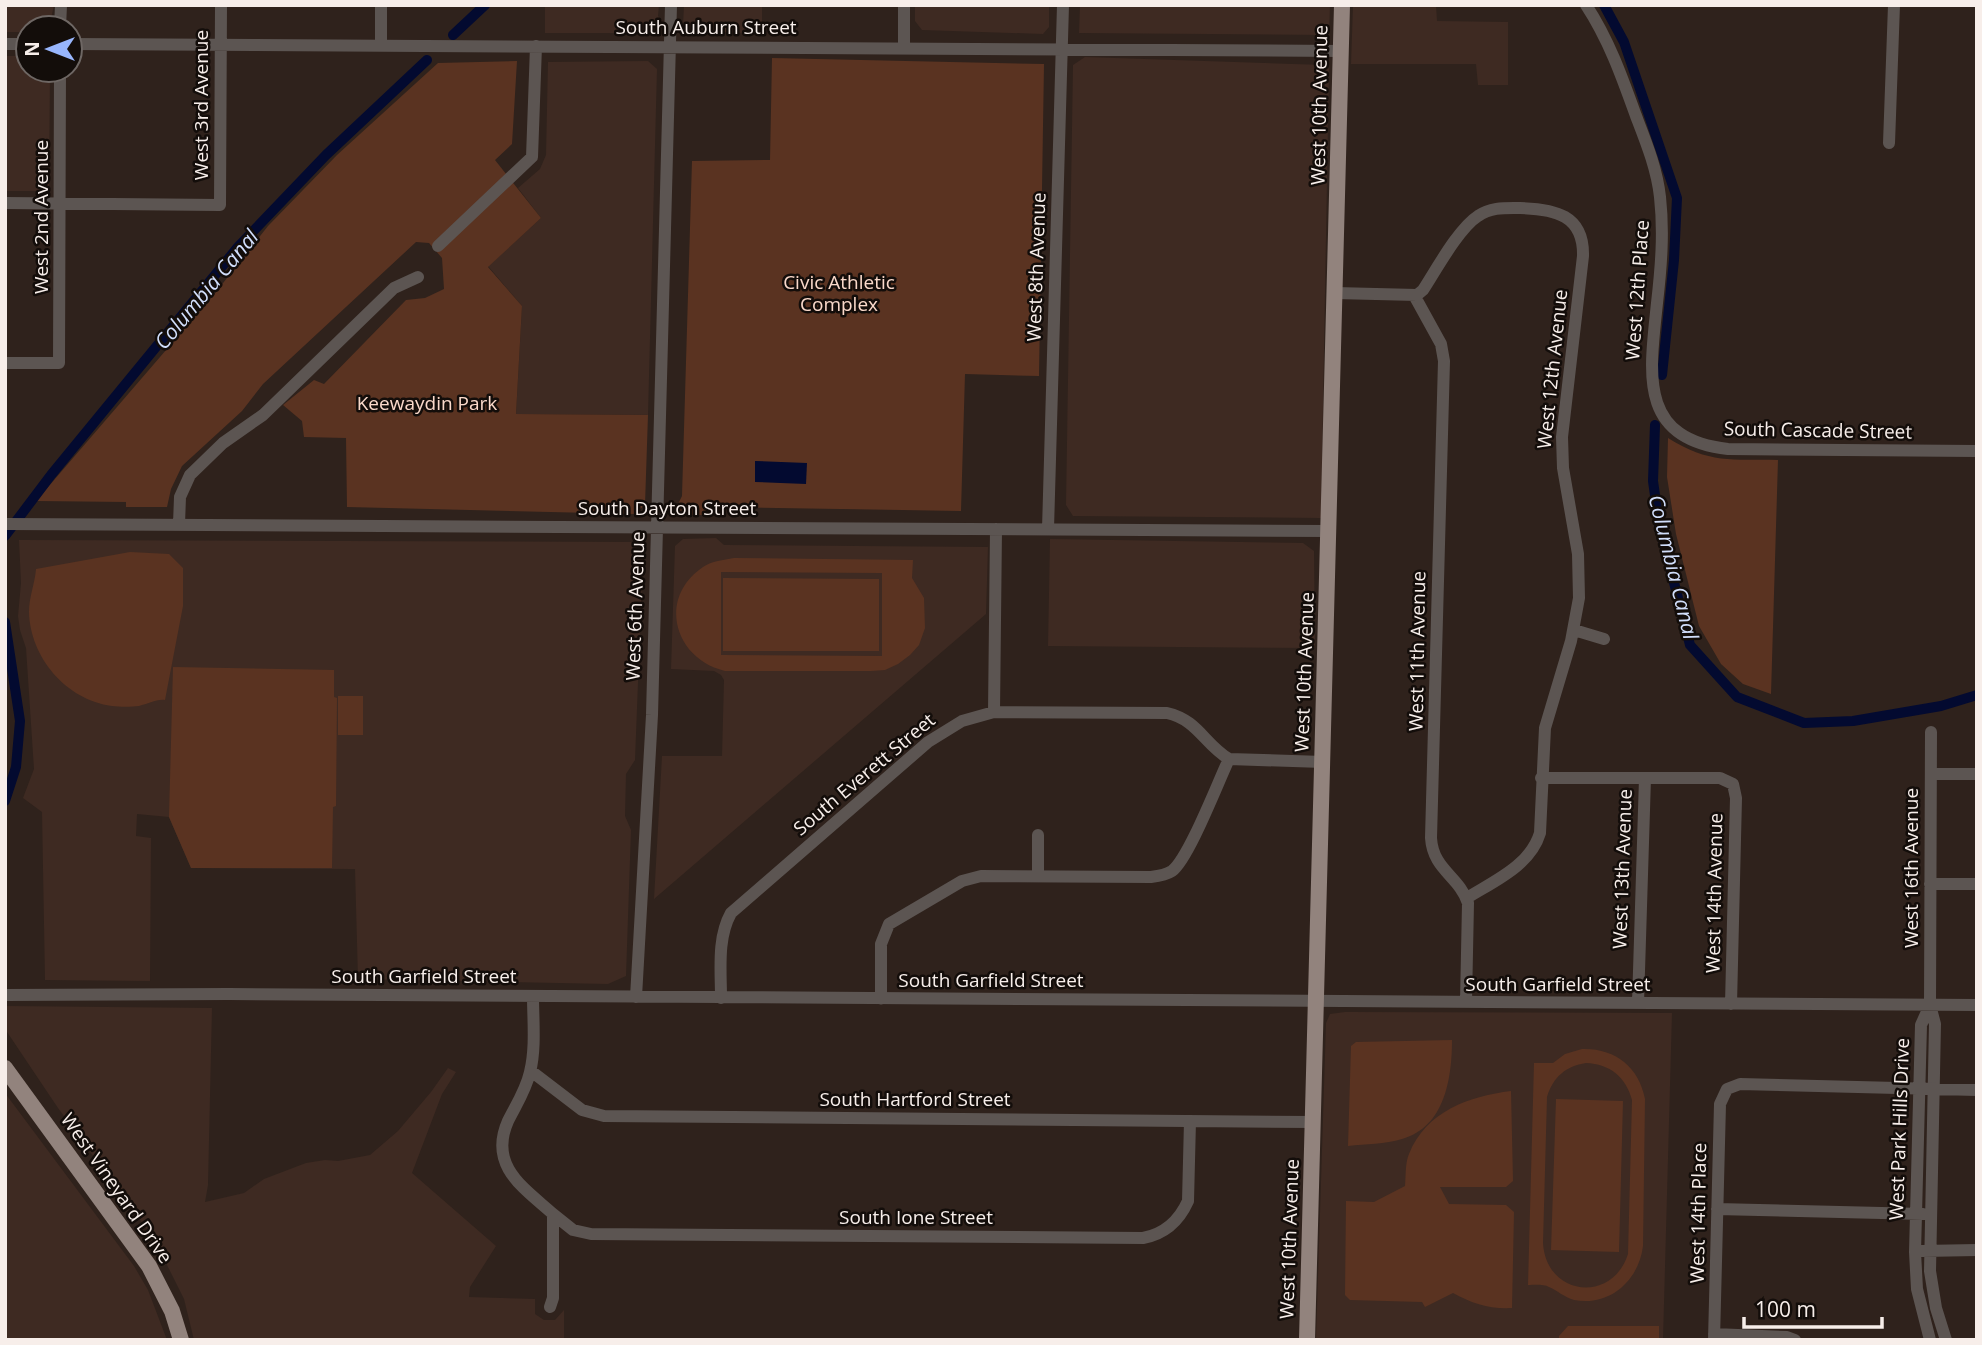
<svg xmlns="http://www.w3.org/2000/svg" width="1982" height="1345" font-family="'Open Sans',sans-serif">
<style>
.built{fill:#3e2a22}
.green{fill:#5a3321;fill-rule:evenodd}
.water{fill:#030a30}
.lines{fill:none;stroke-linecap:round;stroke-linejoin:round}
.canal{stroke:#030a30;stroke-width:10}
.minor{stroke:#5c5552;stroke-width:12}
.major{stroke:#92837d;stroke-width:16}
.labels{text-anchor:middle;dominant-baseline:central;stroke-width:5;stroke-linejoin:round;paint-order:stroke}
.street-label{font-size:19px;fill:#f7eeea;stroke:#130d0a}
.park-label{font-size:19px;fill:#fad9ca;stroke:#130d0a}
.water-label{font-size:21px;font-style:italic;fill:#d1defb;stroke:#130d0a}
</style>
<rect width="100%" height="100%" fill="#2f221c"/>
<path class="built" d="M5,5h49l-5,23h-21v4h-23z
M545,5h114l-1,11 4,5 -1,4 -5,7 -6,1h-105z
M684,5h78v29l-73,-4 -6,-5z
M915,5h134v22l-6,7 -121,-4 -7,-9z
M1080,5h250l-1,30 -250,-2z
M1353,5h83l1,16 71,1v63h-30l-2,-21h-125z
M5,56h23v14h22l-1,117 -4,4h-40z
M1085,57l239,8 5,4 -8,449 -248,-2 -7,-11 7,-440z
M648,61l9,8 -9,346 -132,-1 6,-108 -34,-40 53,-48 -23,-30 22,-19 6,-14 2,-93z
M716,538l8,7 264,2 -2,67 -332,285 8,-143h60l2,-76 -3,-5 -7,-4 -43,-2 4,-123 8,-7z
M1050,539l253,4 11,8 1,97 -267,-2z
M19,540l612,2 12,12 -8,206 -9,14 -1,42 6,14 -5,146 -18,8 -250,-5 -3,-110 -164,-1 -22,-51 -32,-3 -1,22 15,2 -1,143 -105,-1 -3,-168 -19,-14 11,-29 -8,-121 -6,-18 -2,-14 3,-33z
M5,1006l207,2 -4,177 -3,17 39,-9 20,-14 42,-16 19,-3 13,1 32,-6 28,-24 33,-39 17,-24 8,4 -14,22 -30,79 84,73 -26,41 -1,10 66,2v15l9,6h11l9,-10v30h-370l-10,-41 -30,-60 -96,-131 -53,-79z
M1345,1012l327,1 -9,327h-347l10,-317 4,-9z
M5,1093l129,173 14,24 19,50h-162z"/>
<path class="green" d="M772,58l272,6 -5,312 -74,-2 -4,137 -238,-4 -13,8h-27l-7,-7 6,-12 10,-335 78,-1z
M517,61l-5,83 -17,16 46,58 -53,49 34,39 -6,108 132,1 -3,90 -11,9 -287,-7 -1,-69 -42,-1 -2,-16 -19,-16 31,-25 10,4 82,-84 19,-2 19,-9 -2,-31 -13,-15 -13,-1 -153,142 -21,27 -60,55 -11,23 -4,18h-41v-5l-90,-1 180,-209 52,-66 69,-71 101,-92z
M1668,438c41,26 64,21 110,22l-7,234 -28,-10 -22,-20 -22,-38 -23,-92 -9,-57z
M130,552l39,2 14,14v38l-18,94c-9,-1 -17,4 -26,6 -8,1 -19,1 -27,0 -46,-6 -82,-49 -83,-94 0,-15 6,-29 7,-43z
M734,558l179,2 -1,18 12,20 1,30 -6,17 -9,10 -12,9 -13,6 -14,1h-146c-51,-12 -68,-73 -22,-104 9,-6 20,-7 31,-9zM721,572l161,1v83l-161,-1z
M723,578l156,1v72h-156z
M173,667l161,3v27l3,1 -1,108 -3,1 -1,61h-141l-22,-51z
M338,696h25v39h-25z
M1452,1040c0,38 -7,87 -50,99 -17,5 -36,5 -54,7l3,-100 5,-4z
M1582,1049c33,-1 57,18 63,50l-2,147c-4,34 -33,61 -69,54 -10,-3 -16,-9 -25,-13 -5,-3 -15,-2 -21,-2l6,-222h19l12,-9zM1586,1063c24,1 40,14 46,37l-4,154c-16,50 -82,42 -85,-11l4,-146c6,-20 19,-31 39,-34z
M1511,1091l2,90 -7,6h-66l9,17 57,1 8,7 -2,96c-23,1 -39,-4 -59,-15l-28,14 -3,-5 -72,-2 -5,-5 1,-94 28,1 31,-16c1,-10 0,-23 4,-32 17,-43 61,-58 102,-63z
M1556,1099l67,2 -4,151 -68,-2z
M1568,1326h91v14h-100v-4z"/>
<path class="water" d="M755,461l52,2 -1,21 -51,-2z"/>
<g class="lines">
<path class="canal" d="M1604,5l20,37 53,156 -3,62 -12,115
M453,35l32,-30
M1655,425l-2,56 6,43 31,121 47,52 67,26 49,-2 88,-15 36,-11
M5,536l46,-61 187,-228 88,-92 101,-95
M5,622l15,99 -4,46 -11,34"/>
<path class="minor" d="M1586,5c23,35 36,72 50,111 10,26 21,53 24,81 4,36 1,71 -3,106 -7,69 -20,136 71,146l249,2
M60,28l1,-23
M5,44h23
M70,44l1271,7
M381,45v-40
M904,47v-42
M1889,143l5,-138
M5,203l215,2 1,-200
M438,246l94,-89 4,-111
M1335,293l82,2 6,-5c13,-20 36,-62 55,-74 13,-9 27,-8 42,-8 35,1 64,7 63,48l-21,181 1,31 15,86 1,44 -8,43 -26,87 -5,105c-10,33 -46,48 -73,65
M1414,295l27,49 3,17 -13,477c2,32 28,38 37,65l-2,99
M5,363h54l1,-293
M5,524l1324,7
M179,524l1,-27 10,-22 33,-32 40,-28 131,-127 24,-11
M1048,529l15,-524
M1574,630l30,9
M994,712l2,-183
M1931,732l-1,273 5,19 -5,247 6,37 10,32
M1931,774h46
M1541,778h179l13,6 3,14 -5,206
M1038,876v-41
M1930,884h47
M5,995l224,-1 1748,11
M533,996c0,24 3,52 -3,76 -4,18 -14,33 -22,49 -20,45 16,67 45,93v84l-3,9
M636,997l16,-282 19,-710
M721,998c0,-28 -4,-60 10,-85l197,-171 34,-21 32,-9 173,1c31,7 37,31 62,46l94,3
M881,999v-55l8,-20 73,-43 19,-5 170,1c8,-1 15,-2 21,-6 17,-13 46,-89 57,-112
M1638,1003l7,-225
M1930,1005l-9,20 -6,227 2,37 13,51
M531,1071l51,39 22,6 709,6
M1717,1209l206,5
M553,1214l20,16 18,4 552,4c22,-4 36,-17 45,-37l2,-80
M1922,1251l55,-1
M1714,1334l73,3 8,3
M1714,1340l6,-236 7,-15 13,-5 237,6"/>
<path class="major" d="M5,1068l144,198 23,45 9,29
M1307,1340l35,-1335"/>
</g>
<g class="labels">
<g class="street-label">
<text x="706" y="27">South Auburn Street</text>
<text transform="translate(201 105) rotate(-90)">West 3rd Avenue</text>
<text transform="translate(1319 105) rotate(-89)">West 10th Avenue</text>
<text transform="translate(41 217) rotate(-90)">West 2nd Avenue</text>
<text transform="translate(1036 267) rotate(-88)">West 8th Avenue</text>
<text transform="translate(1637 290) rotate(-86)">West 12th Place</text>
<text transform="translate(1552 369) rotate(-84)">West 12th Avenue</text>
<text transform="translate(1818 430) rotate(1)">South Cascade Street</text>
<text x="667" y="508">South Dayton Street</text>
<text transform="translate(635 606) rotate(-88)">West 6th Avenue</text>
<text transform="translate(1417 651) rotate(-89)">West 11th Avenue</text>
<text transform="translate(1304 672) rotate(-88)">West 10th Avenue</text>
<text transform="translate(864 774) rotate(-40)">South Everett Street</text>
<text transform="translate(1911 868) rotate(-90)">West 16th Avenue</text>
<text transform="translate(1622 869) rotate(-88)">West 13th Avenue</text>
<text transform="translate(1714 893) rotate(-89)">West 14th Avenue</text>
<text x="424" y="976">South Garfield Street</text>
<text x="991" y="980">South Garfield Street</text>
<text x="1558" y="984">South Garfield Street</text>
<text x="915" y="1099">South Hartford Street</text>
<text transform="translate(1899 1129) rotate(-88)">West Park Hills Drive</text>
<text transform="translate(117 1188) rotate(55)">West Vineyard Drive</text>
<text transform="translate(1698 1213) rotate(-89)">West 14th Place</text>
<text x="916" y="1217">South Ione Street</text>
<text transform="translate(1289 1239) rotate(-88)">West 10th Avenue</text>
</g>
<g class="park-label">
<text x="839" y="282">Civic Athletic<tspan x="839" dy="22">Complex</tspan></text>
<text x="427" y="403">Keewaydin Park</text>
</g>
<g class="water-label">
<text transform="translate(206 289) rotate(-50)">Columbia Canal</text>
<text transform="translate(1674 567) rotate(76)">Columbia Canal</text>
</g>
</g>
<rect width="1982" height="1345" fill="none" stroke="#f7eeea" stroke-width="14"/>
<g transform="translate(49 49) rotate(270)"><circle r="33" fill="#130d0a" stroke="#6e6764" stroke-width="2"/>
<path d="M0-5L12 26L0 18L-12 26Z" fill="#98b6fd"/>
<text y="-10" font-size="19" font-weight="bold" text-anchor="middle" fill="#f7eeea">N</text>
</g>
<path d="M1744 1317v10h138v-10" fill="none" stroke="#f7eeea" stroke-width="3.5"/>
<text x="1755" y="1317" font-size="21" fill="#f7eeea" stroke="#130d0a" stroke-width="5" paint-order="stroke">100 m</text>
</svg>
